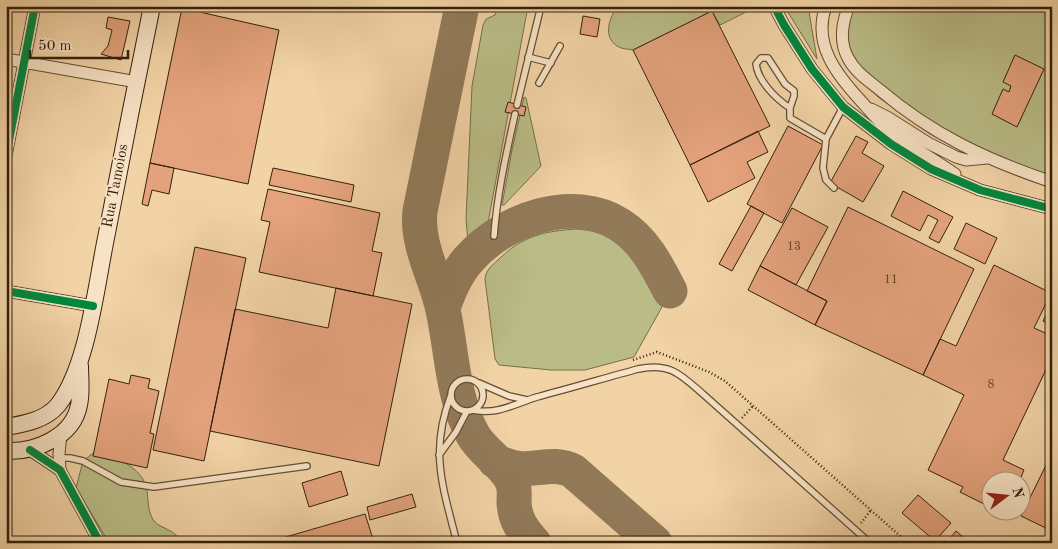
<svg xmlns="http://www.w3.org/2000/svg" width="1058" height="549" font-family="'Old Standard TT',serif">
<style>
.green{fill:#babc87;stroke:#766e4a}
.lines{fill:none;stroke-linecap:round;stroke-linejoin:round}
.taxiway{stroke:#927a59;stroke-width:35}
.building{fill:#e5a37d;stroke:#32210c}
.service-casing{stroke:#624e32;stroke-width:8}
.minor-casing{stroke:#624e32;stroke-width:13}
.secondary-casing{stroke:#32210c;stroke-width:18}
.path{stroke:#32210c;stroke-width:2.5;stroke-dasharray:1 2.5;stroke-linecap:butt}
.service{stroke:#f7e2c5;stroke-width:5.5}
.minor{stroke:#f7e2c5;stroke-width:11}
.secondary{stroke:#f7e2c5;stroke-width:16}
.cycleway-casing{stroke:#f7e2c5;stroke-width:11}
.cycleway{stroke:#00873e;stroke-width:8}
.labels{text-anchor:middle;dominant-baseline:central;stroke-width:4;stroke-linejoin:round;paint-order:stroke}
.number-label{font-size:12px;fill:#5f4228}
.street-label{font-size:15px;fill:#32210c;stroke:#f7e2c5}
</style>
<rect width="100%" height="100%" fill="#f2d3a6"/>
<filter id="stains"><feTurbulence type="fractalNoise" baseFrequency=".004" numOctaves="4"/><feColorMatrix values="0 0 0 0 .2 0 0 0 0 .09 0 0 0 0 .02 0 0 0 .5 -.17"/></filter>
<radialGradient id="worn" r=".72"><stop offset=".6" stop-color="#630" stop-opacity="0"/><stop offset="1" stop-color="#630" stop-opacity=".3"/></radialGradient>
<path class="green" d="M497,6h31l-40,217 -20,19 -2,-23 6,-133 11,-61 3,-6 9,-4z
M617,6h141l-38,19 -8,-14 -79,39c-5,-1 -12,-1 -16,-4 -15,-10 -7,-28 0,-40z
M784,6h24l9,53z
M845,6h207v182l-36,-13 -47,-20 -39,-21 -52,-37 -10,-10 -19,-23z
M524,97l2,1 15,68 -37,39h-2l10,-55z
M577,229c6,1 13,1 20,3 31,8 54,47 65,75l-28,50 -49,13h-34l-52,-5 -4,-6 -10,-80c1,-9 6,-13 13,-19 24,-24 46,-29 79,-31z
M92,454c21,0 51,13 55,36 1,10 1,23 7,31 8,9 23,8 26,22h-71l-33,-55 7,-27z"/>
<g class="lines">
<path class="taxiway" d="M462,6l-42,205c-4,34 16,66 23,99 9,41 9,87 30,125 10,18 35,31 40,49 2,6 1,13 1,19 1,17 9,28 20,40
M443,308c6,-18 13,-35 26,-49 35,-40 104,-64 151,-34 25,16 37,41 50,66
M495,461c9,4 17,7 27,8 17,0 35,-7 51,2l82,72"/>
</g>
<path class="building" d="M182,8l97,22 -31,154 -98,-21z
M712,11l58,115 -80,39 -57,-115z
M583,16l17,3 -3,18 -17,-3z
M108,17l22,4 -9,39 -20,-6 7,-8 4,-16 -6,-2z
M1015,55l29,14 -27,58 -25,-13 11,-25 6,3 2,-6 -8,-4z
M508,102l18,5 -2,9 -19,-4z
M788,126l35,19 -41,78 -35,-19z
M758,131l10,21 -21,10 8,16 -47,24 -18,-37z
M856,136l12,6 -6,11 22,13 -21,36 -33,-19z
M150,163l24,5 -5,26 -17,-4 -4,16 -6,-2z
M273,168l81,17 -3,17 -82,-17z
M268,189l112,24 -8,38 10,2 -9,43 -114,-24 11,-50 -9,-2z
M903,191l50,26 -14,26 -10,-5 9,-18 -10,-5 -8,16 -29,-15z
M751,206l13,7 -32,58 -13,-7z
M848,207l126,62 -51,106 -108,-50 12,-24 -20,-10z
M792,208l36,19 -32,58 -36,-19z
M966,223l31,15 -12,26 -31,-15z
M195,247l51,11 -42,203 -51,-11z
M994,265l57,28 -17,35 18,8v21l-49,103 21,10 -5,12h-29v25l-30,-15 3,-5 -35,-17 36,-75 -41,-20 17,-36 16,7z
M760,266l67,35 -12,24 -67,-35z
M336,288l76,16 -33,162 -169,-35 25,-122 93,19z
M1052,303v22l-9,-4z
M131,375l19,4 -2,9 11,3 -9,42 4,1 -7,34 -54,-12 16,-77 20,5z
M1052,453v78l-31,-15z
M341,471l7,24 -39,12 -7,-24z
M412,494l4,13 -46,13 -3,-13z
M918,495l33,28 -16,18 -33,-28z
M365,514l8,25 -12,4h-96z
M956,531l14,12h-24z"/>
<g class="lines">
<defs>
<path id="service" d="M528,57l23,6
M539,83l21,-37
M517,105l24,-99
M790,108l4,-12v-5l-9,-7 -17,-26h-7l-5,6c2,17 20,35 34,44v10l36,21
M834,188l-8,-8 -3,-12 3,-29 17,-32
M494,236c3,-41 12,-81 21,-122
M451 395a16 16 0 1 1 32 0a16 16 0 1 1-32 0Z
M479,383l30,13 18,4
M451,395c-22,57 -8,92 6,148
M473,410c25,5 41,-6 64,-13 34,-9 68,-19 101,-28 32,-7 43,6 65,25l167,149
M439,455l17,-23 11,-21
M59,458h11l13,3 38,21 33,5 153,-21"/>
<path id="minor" d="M774,6l10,19 28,44 31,38 48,37 40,25 49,21 72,19
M826,6c-14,38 11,69 35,95 9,10 17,20 27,28 21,16 45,30 67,45
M849,6c-7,16 -10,36 -1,52 7,14 21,23 32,32 53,45 107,70 172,92
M6,59l131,23
M871,109l16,8 41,26 28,14 10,3 21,-2
M6,156l29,-150
M6,291l87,15
M30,450l30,20 40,73
M60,470l-1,-16 2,-20"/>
<path id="secondary" d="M6,427c18,-3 40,-7 52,-22 30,-39 38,-119 48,-167 15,-77 30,-155 46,-232
M6,451c30,1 67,-14 73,-46 3,-13 1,-27 1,-39"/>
</defs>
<use href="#service" class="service-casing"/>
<use href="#minor" class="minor-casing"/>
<use href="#secondary" class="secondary-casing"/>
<path class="path" d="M633,360l24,-8 52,20 16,9 183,162
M742,418l11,-12
M861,523l10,-13"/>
<use href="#service" class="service"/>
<use href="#minor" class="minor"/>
<use href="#secondary" class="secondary"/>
<defs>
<path id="cycleway" d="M774,6l10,19 28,44 31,38 48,37 40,25 49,21 72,19
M6,156l29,-150
M6,291l87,15
M30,450l30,20 40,73"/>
</defs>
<use href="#cycleway" class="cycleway-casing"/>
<use href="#cycleway" class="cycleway"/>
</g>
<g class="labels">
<g class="number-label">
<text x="794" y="247">13</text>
<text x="891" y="280">11</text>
<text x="991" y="385">8</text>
</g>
<g class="street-label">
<text transform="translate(116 186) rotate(-79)">Rua Tamoios</text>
</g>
</g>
<rect width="1058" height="549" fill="none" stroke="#f2d3a6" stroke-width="25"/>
<rect x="8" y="8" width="1043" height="534" fill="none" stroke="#32210c" stroke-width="2.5"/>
<rect x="12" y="12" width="1033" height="524" fill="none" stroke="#32210c"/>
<g transform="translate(1006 496) rotate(74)"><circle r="24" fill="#f7e2c5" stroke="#a8957b"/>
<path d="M0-4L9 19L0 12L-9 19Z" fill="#8f2418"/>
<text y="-8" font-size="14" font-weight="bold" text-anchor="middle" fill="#32210c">N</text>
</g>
<path d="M30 50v8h98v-8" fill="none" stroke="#32210c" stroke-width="2.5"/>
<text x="38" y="50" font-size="15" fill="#32210c" stroke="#f7e2c5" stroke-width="4" paint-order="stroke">50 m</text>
<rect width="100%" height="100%" filter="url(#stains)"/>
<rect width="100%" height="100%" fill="url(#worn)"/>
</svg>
